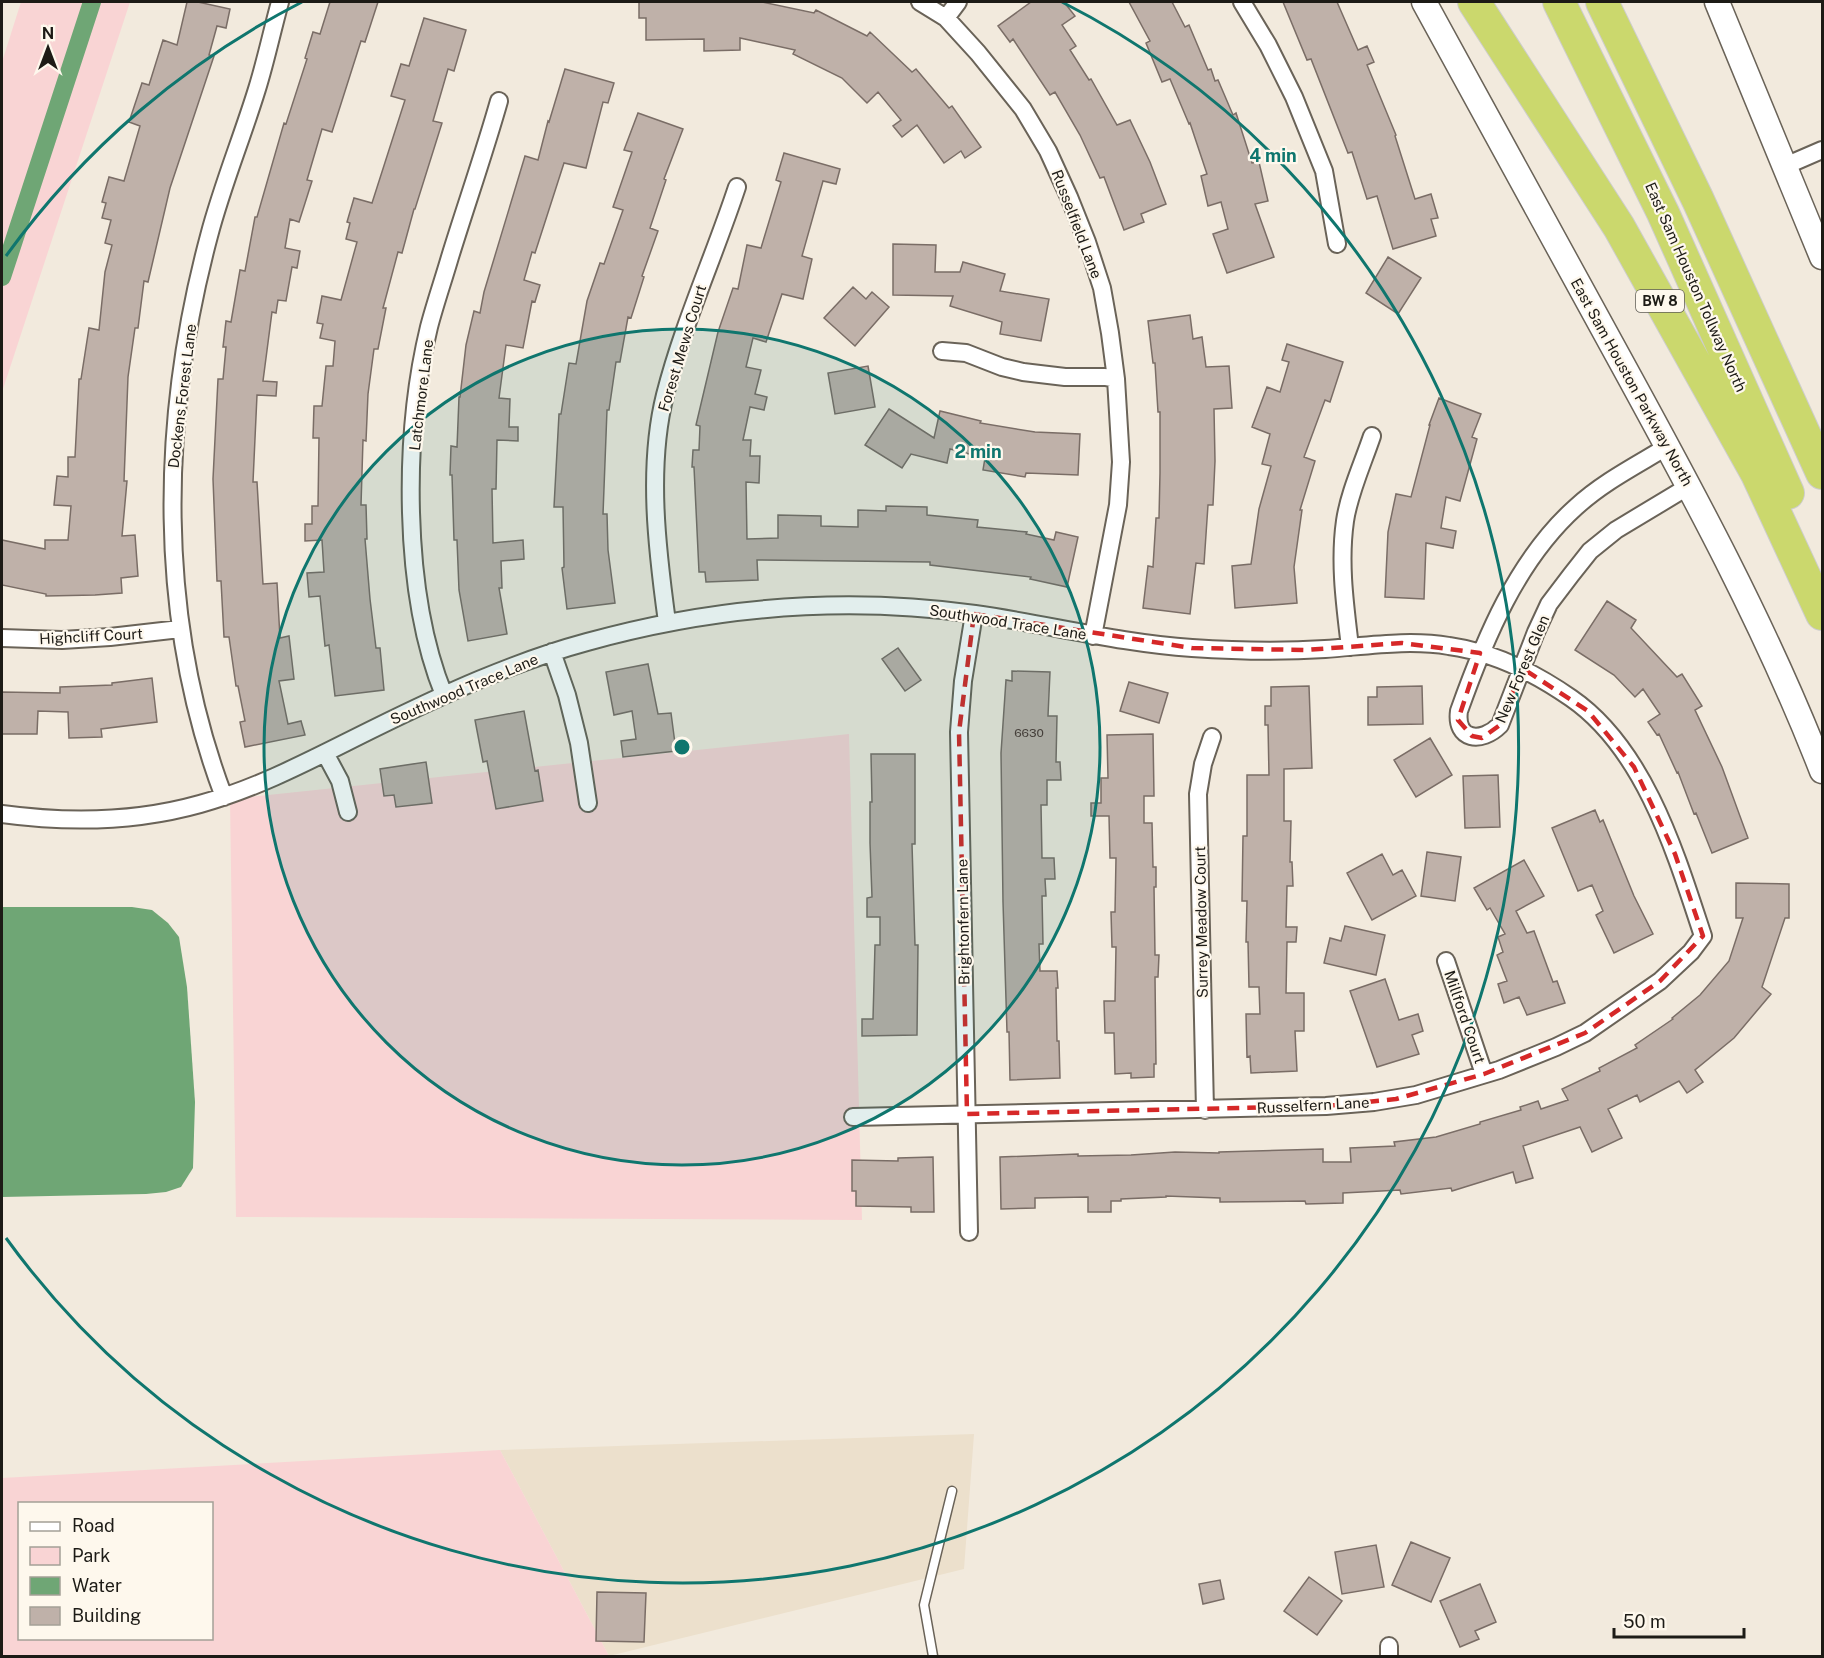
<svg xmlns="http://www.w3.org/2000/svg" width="1824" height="1658" font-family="'Public Sans',sans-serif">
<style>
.built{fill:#ece0cc}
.green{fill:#f9d4d4;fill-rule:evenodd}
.water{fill:#6fa675}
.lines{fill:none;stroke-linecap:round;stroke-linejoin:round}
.canal{stroke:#6fa675;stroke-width:18}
.building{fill:#bfb1a9;stroke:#7a6d66;stroke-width:1.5}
.service-casing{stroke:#6a6358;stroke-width:11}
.minor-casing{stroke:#6a6358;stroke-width:20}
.secondary-casing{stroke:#6a6358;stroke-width:27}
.motorway-casing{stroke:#cdcdcc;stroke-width:34}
.service{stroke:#fff;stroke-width:8}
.minor{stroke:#fff;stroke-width:16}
.secondary{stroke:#fff;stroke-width:24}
.motorway{stroke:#cbd86d;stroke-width:32}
.marked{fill:none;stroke:#d62828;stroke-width:4.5;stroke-dasharray:12 8;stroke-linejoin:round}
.ring{fill:none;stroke:#0f766e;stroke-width:3}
.labels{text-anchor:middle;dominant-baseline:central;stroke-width:4.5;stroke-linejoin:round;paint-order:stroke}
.number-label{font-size:12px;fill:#46403b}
.shield{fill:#fef8ed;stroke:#605d56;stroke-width:1.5}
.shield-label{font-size:14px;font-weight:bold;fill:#1d1b16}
.street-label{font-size:15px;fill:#1d1b16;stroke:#fef8ed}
.centre{fill:#0f766e;stroke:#fef8ed;stroke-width:3}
.ring-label{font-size:18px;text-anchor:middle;font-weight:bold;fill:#0f766e;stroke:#fef8ed;stroke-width:4.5;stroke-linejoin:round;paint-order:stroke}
</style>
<rect width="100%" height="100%" fill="#f2eadd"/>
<path class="built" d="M974,1434l-10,135 -355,87 -109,-206z"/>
<path class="green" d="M21,2h109l-128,390v-330z
M849,734l13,486 -626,-3 -6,-418z
M500,1450l109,206h-607v-178zM20,1504h192v134h-192z"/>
<path class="water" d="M2,907h130l20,3 16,13 11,14 8,50 8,115 -2,66 -12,19 -15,5 -20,2 -144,3z"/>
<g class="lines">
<path class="canal" d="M2,277l90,-275"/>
</g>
<path class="building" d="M187,2h11l32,7 -4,19 -9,-2 -8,29 5,1 -44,132 -22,94 -4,-1 -6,47h-3l-7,49 -4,104h3l-5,55 13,-1 3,41 -17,2 1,15 -27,2 -49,1v-2l-44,-9v-45l43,9v-9h23l3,-34 -17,-1 3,-29 11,1v-20h7l4,-78h2l8,-51 10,2 6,-58 7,-27 -7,-2 6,-23 -9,-2 4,-15 -4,-1 7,-25 15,4 16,-55 -11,-4 13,-39 7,2 14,-45 14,5z
M330,2h48l-13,40 -4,-1 -29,91 -10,-3 -15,51 5,1 -13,41 -9,-3 -5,29 15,3 -3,17 -5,-1 -6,34 -8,-1 -2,13 -4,-1 -9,69 14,1 -1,14 -19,-1 -4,87h4l6,102 14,-1 3,55 9,-2 5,43 -15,2 9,43 13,-3 4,14 -60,12 -5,-25 5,-1 -7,-35h-2l-7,-49h-5l-3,-56h-4l-4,-102 5,-100h5l3,-32h-3l3,-26 5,1 9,-52 5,1 10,-54h2l27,-94 2,1 21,-65 -2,-1 8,-26 7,2z
M639,2h123l52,11 2,-3 51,26 3,-4 42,40 4,-3 33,39 3,-2 29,41 -16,11 -4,-7 -17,12 -27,-38 -15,12 -9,-11 8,-6 -23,-28 -11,11 -25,-25 -49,-24 2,-4 -55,-12v12l-36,1v-12l-58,1v-22h-7z
M1031,2h33l11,14 -13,9 14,21 -6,4 19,30 2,-1 26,46 13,-5 20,42 16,42 -25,10 3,8 -20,8 -20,-53 -4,1 -20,-43 -25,-43 -5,3 -37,-56 -3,3 -12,-16z
M1129,2h43l13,25 4,-2 19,45 3,-1 4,12 3,-1 15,35 3,-2 16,50 7,-1 9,39 -13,3 19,53 -47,16 -14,-39 15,-5 -7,-27 -13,4 -7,-30 6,-2 -17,-51 -1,1 -19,-45 -8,3 -16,-39 4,-2z
M1283,2h54l21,48 9,-4 7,16 -7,3 29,70 -1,1 20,63 16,-5 7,24 -7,1 5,17 -43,13 -16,-53 -10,3 -15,-47 -4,1 -37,-94 -4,1z
M424,18l42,12 -12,41 -6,-2 -15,52 9,2 -27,86h-1l-12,44 -4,-1 -15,56h3l-8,41h-4l-6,45 -2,47 -3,-1 -2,65h5l1,34h-2l5,60 6,49h4l4,42 -49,6 -6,-51 -4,1 -5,-50 -11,1 -2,-24 17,-1 -2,-32 -17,1v-17h7v-18h6l1,-68h-6l1,-32h8l4,-40h7l2,-25 -15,-3 3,-14 -6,-1 5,-27 19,4 16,-58 -11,-3 4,-16 -3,-1 7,-24 18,5 33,-103 -14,-4 10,-32 8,2z
M565,69l49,14 -6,20 -5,-1 -17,66 -22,-5 -29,90 -3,-1 -8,28 16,5 -5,17 -3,-1 -9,47 -17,-3 -7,53 11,1 -1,28h9v14l-21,-1 -1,49h-4l1,54 30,-3 1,19 -23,2 1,27h-3l8,46 -39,7 -9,-51 -2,-50h-3l-2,-65h-2l1,-29 6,1 2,-50h1l6,-52 8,-34 6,2 4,-21 41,-136 13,4 10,-39 1,1z
M638,113l45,16 -19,50 2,1 -16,48 8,3 -16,45 2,1 -13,41 -3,-1 -8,45h-4l-7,48h-2l-4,104h4l1,36 7,53 -48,6 -5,-41 2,-1 -1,-60h-9l5,-93h2l8,-51 7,1 11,-63 13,-38 4,1 19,-54 -10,-3 19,-55 -8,-2z
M784,153l56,16 -4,15 -13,-3 -21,75 10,3 -9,40 -21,-5 -16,48 -13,-4 -7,29 15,3 -6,24 12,3 -3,13 -14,-3 -7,33h8l-1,16h10l-1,27 -13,-1 1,57 31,-1v-23l43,1v10l37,1v-17l28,1v-5l41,1v8l51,5 -1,7 50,5 -1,2 28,6 2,-8 22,5 -11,50 -37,-8 1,-2 -101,-12v-3l-173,-2 1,20 -52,2 -1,-10h-6l-5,-105h-2l1,-17h6l1,-24 -4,-1 22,-93 15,-44 5,1 9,-44 14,3 20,-66 -5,-2z
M893,244l43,1 -1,27h25l3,-10 42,12 -5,17 49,8 -8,42 -41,-7 2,-12 -52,-16 3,-10 -60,-1z
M1388,257l33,21 -23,36 -32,-21z
M853,287l13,12 6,-7 17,15 -34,39 -31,-28z
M1190,315l3,24 9,-2 4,30 23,-1 3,42 -18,1 1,52 -2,44h-5l-4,59 -8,-1 -6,51 -47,-6 5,-42 5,1 3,-49h3l1,-45v-61h-2l-3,-49h-2l-5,-42z
M1287,344l56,18 -13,40 -5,-2 -21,57 11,4 -15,49h2l-8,57 3,36 -62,5 -3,-42 19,-2 8,-55 12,-43 -9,-2 8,-30 -18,-7 15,-40 13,5 9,-30 -7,-2z
M868,366l7,41 -40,7 -7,-41z
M1439,398l42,16 -9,23 5,2 -17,62 -14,-4 -5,31 15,3 -3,17 -27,-5 -2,56 -39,-2 3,-65 8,-38 15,3 19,-72h-1z
M889,409l45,29 6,-27 41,10 -1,2 55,9 45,2 -2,41 -52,-2 -1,4 -42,-7 2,-12 -35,-9 -3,14 -36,-9 -9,14 -37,-23z
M1607,601l29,19 -5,8 46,49 5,-3 20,32 -7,4 27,57 26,71 -36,15 -16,-40 -2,1 -16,-42 -1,1 -18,-39 -2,1 -9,-13 12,-8 -17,-25 -8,8 -21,-22 -39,-25z
M898,648l23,32 -16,11 -23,-32z
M648,664l10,50 13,-1 5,38 -53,6 -2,-16 15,-2 -4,-28 -18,4 -8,-43z
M1012,671l38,1 -2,44h9l-1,46h4l1,18h-14v25h-6l1,53h12l1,21h-10l1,17h-4l1,48h-4l1,27h17l1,17h-2l1,53h2l1,37 -50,2 -1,-48h-2l-4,-130 -2,-149 5,-73 6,1z
M152,678l5,44 -56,7 1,8 -33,1 -1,-26 -30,-1 -1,23h-35v-42l58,1v-6l52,-2v-2z
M1129,682l39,11 -9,30 -39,-12z
M1309,686l3,82 -28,1v52h7l-1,41h2l1,24h-6l-1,41h11l-1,15h-9l-1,51h18v38h-9l2,40 -46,2 -1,-17 -3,1 -1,-43h14l-1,-27h-10l-1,-45h-2l1,-41h-5l1,-65h4v-61h22l-1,-50h-3v-19h6v-19z
M1422,686l1,38 -55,1v-28h9v-10z
M524,711l11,60 3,-1 5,31 -47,8 -9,-48 -4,1 -8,-42z
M1153,734l1,62h-10v27h8l1,44h3v20h-2l1,68h4l-1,22h-3l1,87h-2v13l-23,1v-5l-16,1 -1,-41h-9l-1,-32h11l1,-54h-4l-1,-35h4l1,-54h-6l-1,-42h-18v-13h10v-25h7l-1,-43z
M1430,738l22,37 -36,22 -22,-37z
M871,754h44v90h-3l3,101h3l-1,90 -55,1v-17h11l2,-74h5v-28h-13v-19l5,-1 -2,-54v-41h2z
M426,762l6,41 -36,4 -2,-12 -10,1 -4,-27z
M1498,775l2,52 -35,1 -2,-52z
M1595,810l5,12 3,-2 31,76 19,38 -39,19 -18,-38 7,-4 -11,-26 -14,6 -26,-63z
M1427,852l34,5 -6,44 -34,-5z
M1382,854l11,21 9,-5 14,26 -44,24 -25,-47z
M1524,860l20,36 -28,15 11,22 7,-2 19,51 4,-1 8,22 -38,12 -8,-18 -15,6 -6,-19 9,-3 -10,-26 6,-3 -5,-15 7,-3 -15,-26 -3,2 -13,-22z
M1736,883l53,1v34h-4l-23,69 9,7 -37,44 -39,32 8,12 -16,11 -8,-12 -39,21 -3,-7 -29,14 14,29 -30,14 -12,-25 -57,19 10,32 -17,5 -3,-11 -61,19 -1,-3 -50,6 -1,-4 -57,3v10l-37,1 -1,-3 -85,1v-4l-54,-2v1l-45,2v2h-10v11h-23v-15l-53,1v10l-34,1 -1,-52 78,-3v2l53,-1 44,-3 44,1v-1l104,-3v13h28l-1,-14 45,-2 -1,-4 42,-5 44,-13v-2l41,-12 -1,-3 18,-6 3,8 27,-9 -6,-11 38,-18 -1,-3 38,-20 -2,-3 38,-26 -1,-1 28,-23 29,-34 14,-43h-7z
M1345,926l40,9 -9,40 -52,-12 6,-25 11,3z
M1385,979l14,41 19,-6 5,17 -11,4 7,19 -42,13 -27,-76z
M933,1157l1,55h-23v-5l-55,-1v-15h-4v-31l46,1v-3z
M1411,1542l39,16 -19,44 -39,-17z
M1376,1545l8,42 -42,7 -7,-42z
M1309,1577l33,24 -25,34 -33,-24z
M1220,1580l4,19 -21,5 -4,-20z
M1480,1584l16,38 -21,9 4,8 -19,8 -20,-46z
M597,1592l49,1 -2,49 -48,-1z"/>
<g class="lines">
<defs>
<path id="service" d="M933,1656l-9,-51 28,-114"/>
<path id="minor" d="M920,2l26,16 32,35 45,56 25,42 21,46 18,45 15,46 8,45 6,46 5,83 -3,43 -25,131
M1242,2l26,43 26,52 30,74 13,73
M946,18l12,-16
M1785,166l37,-16
M942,351l24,2 36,14 21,5 42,5h40l11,2
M1668,446c-31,19 -65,36 -92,61 -59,53 -91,131 -117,204 -4,29 22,33 41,14l36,-93 13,-28 22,-29 19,-24 26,-21 73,-44
M667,622c-10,-73 -20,-155 -2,-227 18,-71 49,-138 72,-208
M2,638l60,2 48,-3 70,-8
M1350,647c-5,-42 -11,-84 -5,-126 4,-28 18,-58 27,-85
M552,652l15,43 12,48 9,60
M444,695c-42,-103 -41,-261 -15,-368 6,-23 14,-46 21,-70 16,-52 34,-103 49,-156
M325,753l15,28 8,31
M224,797c-68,-179 -64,-378 -15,-561 13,-50 33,-98 48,-147 9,-29 15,-58 23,-87
M2,814c66,9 134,8 198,-10 62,-17 118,-48 175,-76 69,-34 138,-66 212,-86 126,-35 258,-46 388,-28 72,10 143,29 217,34 44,3 89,4 133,1 41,-3 84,-10 124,-3 44,6 86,27 122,52 74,51 105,156 132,238l-12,16 -31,29 -75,52 -29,14 -57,23 -83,25 -42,7 -48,4 -473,11
M1446,961l38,113
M1205,1110l-7,-316 5,-30 9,-27
M969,1232l-10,-500 4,-51 11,-67
M1389,1656v-10"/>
<path id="secondary" d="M1424,2c65,118 129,236 194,354 74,135 148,271 204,415
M1717,2l105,255"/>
<path id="motorway" d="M1474,2l145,225 138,247 65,140
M1559,2l104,211 125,280
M1602,2l96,198 124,273"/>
</defs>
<use href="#service" class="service-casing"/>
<use href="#minor" class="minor-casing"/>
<use href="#secondary" class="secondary-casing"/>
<use href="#motorway" class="motorway-casing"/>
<use href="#service" class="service"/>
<use href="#minor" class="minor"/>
<use href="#secondary" class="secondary"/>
<use href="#motorway" class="motorway"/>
</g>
<path class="marked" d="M974,614l218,34 113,2 97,-7 78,10 -22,67 14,16 10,2 18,-13 22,-57 66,43 46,56 41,87 28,82 -43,45 -75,52 -101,41 -88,25 -70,7 -359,8 -8,-382z"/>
<circle cx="682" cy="747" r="418" fill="#0f766e" fill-opacity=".12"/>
<g class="ring">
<circle cx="682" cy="747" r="418"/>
<path d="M6 256A836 836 0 0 1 302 2M1062 2A836 836 0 1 1 6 1238"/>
</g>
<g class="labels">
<g class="number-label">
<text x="1029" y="733">6630</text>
</g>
<rect class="shield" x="1636" y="290" width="48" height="22" rx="4.5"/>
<g class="shield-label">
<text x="1660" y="301">BW 8</text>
</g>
<g class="street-label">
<text transform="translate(1077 224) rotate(69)">Russelfield Lane</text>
<text transform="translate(1696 287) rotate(66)">East Sam Houston Tollway North</text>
<text transform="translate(682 348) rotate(-73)">Forest Mews Court</text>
<text transform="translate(1632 382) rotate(61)">East Sam Houston Parkway North</text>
<text transform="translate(421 395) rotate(-83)">Latchmore Lane</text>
<text transform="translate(182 396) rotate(-83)">Dockens Forest Lane</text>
<text transform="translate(1008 622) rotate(9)">Southwood Trace Lane</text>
<text transform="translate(91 636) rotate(-3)">Highcliff Court</text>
<text transform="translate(1522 669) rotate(-67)">New Forest Glen</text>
<text transform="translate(464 689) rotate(-23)">Southwood Trace Lane</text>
<text transform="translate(963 922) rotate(-91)">Brightonfern Lane</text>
<text transform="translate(1201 922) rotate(-91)">Surrey Meadow Court</text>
<text transform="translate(1465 1017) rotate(71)">Millford Court</text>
<text transform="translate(1313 1105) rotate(-3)">Russelfern Lane</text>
</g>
</g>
<circle cx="682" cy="747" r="9" class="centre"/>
<g class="ring-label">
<text x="1273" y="162">4 min</text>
<text x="978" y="458">2 min</text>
</g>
<rect width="1824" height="1658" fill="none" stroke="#1d1b16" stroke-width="6"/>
<rect x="18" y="1502" width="195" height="138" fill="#fef8ed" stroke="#a4a097" stroke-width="1.5"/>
<rect x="30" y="1522" width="30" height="9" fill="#ffffff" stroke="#a4a097" stroke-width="1.5"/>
<text x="72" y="1532" font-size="18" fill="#1d1b16">Road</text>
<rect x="30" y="1547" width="30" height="18" fill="#f9d4d4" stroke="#a4a097" stroke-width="1.5"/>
<text x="72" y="1562" font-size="18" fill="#1d1b16">Park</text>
<rect x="30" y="1577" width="30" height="18" fill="#6fa675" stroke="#a4a097" stroke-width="1.5"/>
<text x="72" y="1592" font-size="18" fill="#1d1b16">Water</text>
<rect x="30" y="1607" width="30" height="18" fill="#bfb1a9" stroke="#a4a097" stroke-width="1.5"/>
<text x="72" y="1622" font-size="18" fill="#1d1b16">Building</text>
<g transform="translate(48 48)" stroke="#fef8ed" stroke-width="4.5" paint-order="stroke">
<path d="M0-4.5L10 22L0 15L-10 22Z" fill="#1d1b16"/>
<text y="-9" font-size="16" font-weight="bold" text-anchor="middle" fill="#1d1b16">N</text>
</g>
<path d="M1614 1628v9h130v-9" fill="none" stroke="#1d1b16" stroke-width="3"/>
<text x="1623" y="1628" font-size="18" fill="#1d1b16" stroke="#fef8ed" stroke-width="4.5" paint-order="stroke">50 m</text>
</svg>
